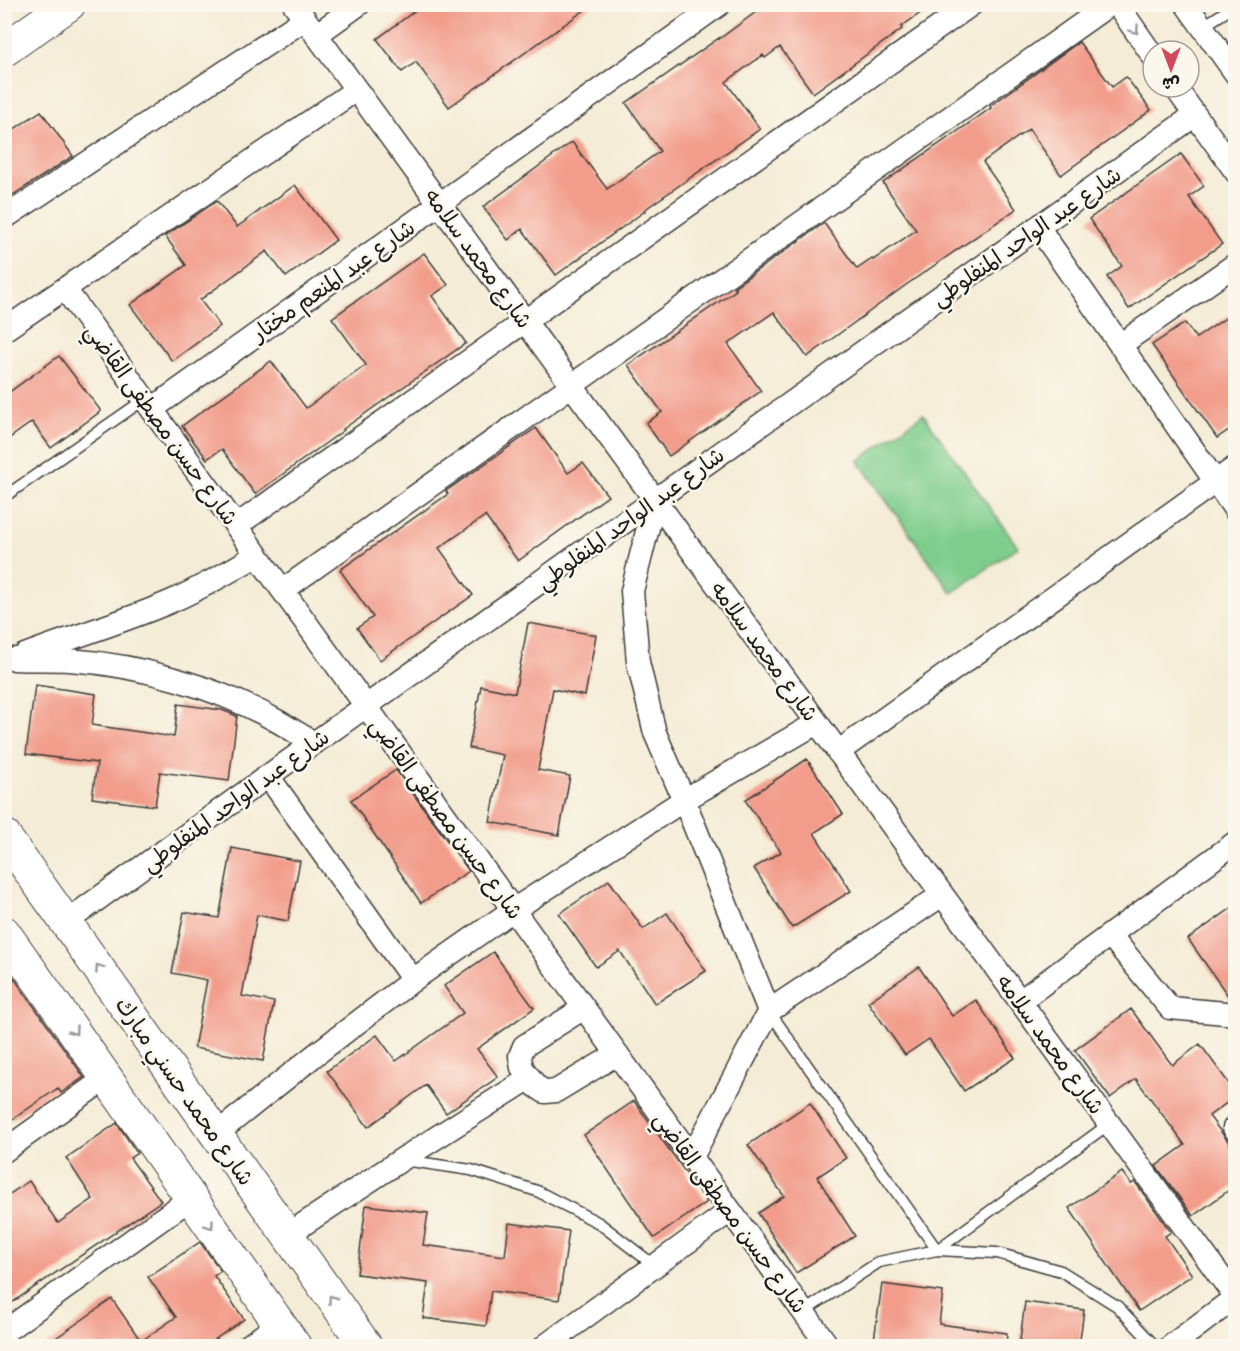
<svg xmlns="http://www.w3.org/2000/svg" width="1240" height="1351" font-family="'Patrick Hand','Playpen Sans Arabic',sans-serif">
<style>
.grass{fill:#7ecd8d;stroke:#4d7454;stroke-width:1.5}
.building{fill:#f29c8b}
.lines{fill:none;stroke-linecap:round;stroke-linejoin:round}
.lane-casing{stroke:#3c3b38;stroke-width:13}
.street-casing{stroke:#3c3b38;stroke-width:25}
.secondary-casing{stroke:#3c3b38;stroke-width:34}
.primary-casing{stroke:#3c3b38;stroke-width:35}
.lane{stroke:#fff;stroke-width:10}
.street{stroke:#fff;stroke-width:22}
.secondary{stroke:#fff;stroke-width:32}
.primary{stroke:#fff;stroke-width:33}
.oneway{stroke:#999}
.labels{text-anchor:middle;dominant-baseline:central;stroke-width:5;stroke-linejoin:round;paint-order:stroke}
.street-label{font-size:22px;fill:#1c1c1c;stroke:#fbf7ec}
</style>
<rect width="100%" height="100%" fill="#fbf7ec"/>
<filter id="ink" filterUnits="userSpaceOnUse"><feTurbulence type="fractalNoise" baseFrequency=".0167" numOctaves="2"/><feDisplacementMap in="SourceGraphic" scale="12" xChannelSelector="R" yChannelSelector="G"/><feConvolveMatrix kernelMatrix="1 2 1 2 8 2 1 2 1" color-interpolation-filters="sRGB"/></filter>
<filter id="wash" filterUnits="userSpaceOnUse"><feTurbulence type="fractalNoise" baseFrequency=".008" numOctaves="4" result="noise"/><feDisplacementMap in="SourceGraphic" scale="24" xChannelSelector="R" yChannelSelector="G"/><feGaussianBlur stdDeviation="1.35" result="paint"/><feColorMatrix in="noise" values="0 0 0 0 0 0 0 0 0 0 0 0 0 0 0 0 0 1.4 0 .05"/><feComposite in="paint" operator="in"/></filter>
<g filter="url(#wash)">
<rect width="100%" height="100%" fill="#f4ecd6"/>
<path class="grass" d="M923,414l95,133 -66,46 -94,-132z"/>
<g id="blocks">
<path class="building" d="M424,4h169l-144,103 -33,-45 -14,10 -25,-33z
M767,4h166l-32,23 1,2 -89,64 -33,-46 -15,11 -2,-3 -37,27 34,47 -116,81 1,1 -89,64 -34,-46 -14,11 -25,-33 89,-65 35,47 53,-38 -34,-48 93,-65v1z
M1079,42l33,45 14,-10 25,33 -90,65 -32,-46 -46,33 33,47 -110,76 -99,72 -33,-45 -46,32 33,47 -92,65 -23,-33 16,-11 -34,-47 108,-75 -2,-3 90,-64 33,46 15,-10 1,1 43,-30 -33,-47 108,-75 -1,-2z
M41,111l32,45 -69,45v-65z
M1181,154l23,32 -15,11 33,47 -93,65 -22,-32 15,-11 -33,-47z
M295,185l41,55 -50,37 -19,-26 -67,49 20,26 -48,35 -42,-56 56,-40 -21,-29 52,-35 20,26z
M424,253l24,32 -16,11 34,47 -123,86 1,1 -89,64 -33,-45 -15,10 -25,-33 89,-65 35,47 60,-43 -34,-47z
M1236,311v114l-19,13 -65,-93 33,-22 11,15z
M59,356l42,55 -50,37 -19,-26 -28,20v-46z
M536,428l32,45 15,-10 25,33 -90,65 -33,-45 -46,32 34,47 -93,65 -23,-32 16,-11 -33,-47 108,-76 -2,-3z
M528,623l68,12 -11,61 -32,-7 -15,81 32,6 -11,59 -69,-13 13,-67 -34,-7 12,-62 34,7z
M35,685l61,9 -4,31 82,12 4,-33 44,6 15,6 -8,65 -69,-9 -5,34 -63,-8 5,-35 -71,-9z
M807,759l36,55 -29,19 37,58 -59,37 -38,-60 27,-16 -36,-52z
M396,770l73,101 -48,32 -70,-103z
M232,848l68,13 -12,60 -31,-6 -15,81 32,6 -11,59 -69,-13 13,-68 -35,-7 12,-61 35,6z
M609,880l34,49 24,-16 39,58 -51,33 -35,-53 -24,16 -37,-53z
M1236,905v95h-5l-43,-61z
M493,952l41,56 -57,41 21,28 -52,36 -20,-28 -58,42 -41,-56 50,-36 19,26 67,-48 -19,-27z
M4,964l80,113 -23,16 -3,-5 -45,31 -9,-12z
M919,967l33,49 24,-16 39,58 -51,33 -35,-52 -24,16 -37,-53z
M1131,1009l41,56 28,-21 36,49v3l-27,20 27,36v33l-43,31 -37,-50 29,-21 -49,-66 -26,19 -35,-48z
M634,1101l73,101 -53,36 -70,-103z
M810,1103l36,55 -29,19 38,59 -59,37 -38,-60 26,-17 -36,-51z
M117,1123l20,30 -7,5 31,43 -157,107v-110l25,-17 29,42 35,-24 -27,-41z
M1122,1172l9,12 4,-2 36,50 -6,4 27,39 -53,36 -70,-103z
M366,1205l62,8 -5,32 82,11 4,-33 60,8 -10,69 -68,-9 -5,35 -63,-8 5,-35 -71,-9z
M200,1242l21,29 -7,5 30,43 -40,28h-161l69,-48 29,42 35,-24 -28,-40z
M882,1284l61,8 -4,32 68,9 -1,14h-133z
M1025,1302l59,8 -5,37h-60z"/>
</g>
</g>
<g filter="url(#ink)">
<use href="#blocks" fill-opacity="0" stroke="#3c3b38" stroke-width="1.5"/>
<g class="lines">
<defs>
<path id="lane" d="M1202,27l34,-22
M4,497l141,-98
M769,1011l168,239 172,-126
M404,1160l67,10 66,21 62,32 56,43
M803,1312l76,-50 58,-12 60,3 64,18 56,35 38,40"/>
<path id="street" d="M294,4l942,1294
M1117,4l36,52
M1186,4l50,70
M316,35l43,-31
M1175,87l61,85
M4,218l301,-199
M1038,227l198,284
M65,289l763,1057
M4,330l352,-240
M1120,345l116,-81
M152,409l568,-405
M655,500l-23,91 6,71 17,71 29,67 85,211
M236,526l736,-522
M283,590l827,-586
M25,655c49,-19 99,-33 147,-54 29,-13 57,-29 85,-46
M14,659c19,1 37,0 55,1 71,5 148,27 210,62 12,7 23,14 35,21
M838,752l398,-285
M268,776l145,204
M66,922l202,-146 927,-661
M1110,935l60,73 66,6
M1020,1001l216,-159
M584,1008l-60,38 -4,10 2,12 14,18 9,6 11,-1 61,-37
M1236,1127l-2,1 2,2
M215,1135l100,-80 98,-75 100,-70 171,-110 133,-77
M4,1151l102,-73
M692,1157l77,-146 173,-116
M287,1235l114,-75 129,-82
M4,1332l187,-134
M248,1346l31,-22
M545,1346l185,-135
M1171,1346l65,-49"/>
<path id="secondary" d="M4,835l362,511
M4,932l291,414"/>
<path id="primary" d="M4,50l65,-46"/>
</defs>
<use href="#lane" class="lane-casing"/>
<use href="#street" class="street-casing"/>
<use href="#secondary" class="secondary-casing"/>
<use href="#primary" class="primary-casing"/>
<use href="#lane" class="lane"/>
<use href="#street" class="street"/>
<use href="#secondary" class="secondary"/>
<use href="#primary" class="primary"/>
</g>
<defs><path id="oneway-chevron" d="M-2-3.5L2.5 0L-2 3.5" fill="none" stroke-width="1.6" stroke-linecap="round" stroke-linejoin="round" transform="scale(1.5)"/></defs>
<g class="oneway">
<use href="#oneway-chevron" transform="translate(1135 30) rotate(55)"/>
<use href="#oneway-chevron" transform="translate(99 968) rotate(-125)"/>
<use href="#oneway-chevron" transform="translate(74 1031) rotate(55)"/>
<use href="#oneway-chevron" transform="translate(210 1225) rotate(55)"/>
<use href="#oneway-chevron" transform="translate(332 1299) rotate(-125)"/>
</g>
</g>
<g class="labels">
<g class="street-label">
<text transform="translate(1026 236) rotate(-35)">شارع عبد الواحد المنفلوطي</text>
<text transform="translate(479 258) rotate(54)">شارع محمد سلامه</text>
<text transform="translate(333 280) rotate(-35)">شارع عبد المنعم مختار</text>
<text transform="translate(162 424) rotate(54)">شارع حسن مصطفى القاضي</text>
<text transform="translate(630 518) rotate(-36)">شارع عبد الواحد المنفلوطي</text>
<text transform="translate(765 651) rotate(54)">شارع محمد سلامه</text>
<text transform="translate(235 800) rotate(-36)">شارع عبد الواحد المنفلوطي</text>
<text transform="translate(447 818) rotate(54)">شارع حسن مصطفى القاضي</text>
<text transform="translate(1051 1044) rotate(54)">شارع محمد سلامه</text>
<text transform="translate(185 1091) rotate(55)">شارع محمد حسني مبارك</text>
<text transform="translate(731 1212) rotate(54)">شارع حسن مصطفى القاضي</text>
</g>
</g>
<rect width="1240" height="1351" fill="none" stroke="#fbf7ec" stroke-width="24"/>
<g transform="translate(1171 69) rotate(180)"><circle r="28" fill="#fbf7ec" stroke="#a29f99" stroke-width="1.5"/>
<path d="M0-4.5L10 22L0 15L-10 22Z" fill="#d1495b"/>
<text y="-9" font-size="16" font-weight="bold" text-anchor="middle" fill="#1c1c1c">ش</text>
</g>
</svg>
